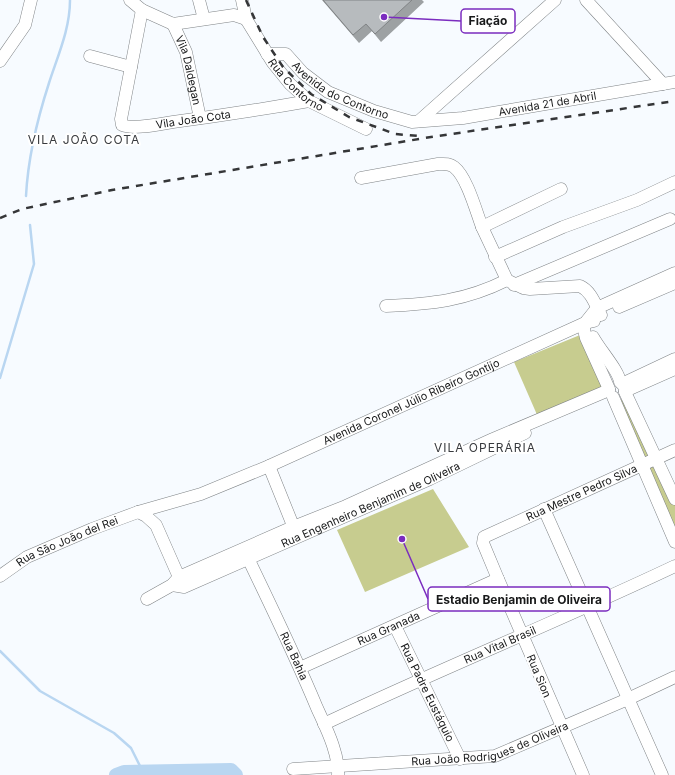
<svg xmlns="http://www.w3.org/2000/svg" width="675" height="775" font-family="Inter,sans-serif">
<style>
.green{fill:#c7cc8f}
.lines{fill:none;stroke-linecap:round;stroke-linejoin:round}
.stream{stroke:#b9d6f1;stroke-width:2.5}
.river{stroke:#b9d6f1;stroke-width:14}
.minor-casing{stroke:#7f8386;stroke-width:13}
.minor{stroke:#fff;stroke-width:12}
.rail{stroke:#353638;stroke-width:2.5;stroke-dasharray:7 7;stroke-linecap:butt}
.wall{fill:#9da1a3}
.building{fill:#b7bbbe;stroke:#808385}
.labels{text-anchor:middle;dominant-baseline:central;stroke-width:4;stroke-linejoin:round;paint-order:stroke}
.street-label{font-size:11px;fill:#18191a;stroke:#fff}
.neighbourhood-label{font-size:12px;letter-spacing:1px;fill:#383a3e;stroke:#fff}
.leader{fill:none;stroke:#7b2cbf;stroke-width:1.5}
.callout-dot{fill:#7b2cbf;stroke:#fff;stroke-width:1.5}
.callout{fill:#fff;stroke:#7b2cbf;stroke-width:1.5}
.callout-label{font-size:12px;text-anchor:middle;font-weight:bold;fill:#18191a}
</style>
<rect width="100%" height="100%" fill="#f7fbff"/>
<path class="green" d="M580,335l25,53 -67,29 -24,-55z
M626,397l27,58 -11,4 -25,-57z
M657,461l18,43v30l-30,-69z
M433,489l36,58 -104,45 -28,-62z"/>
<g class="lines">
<path class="stream" d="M26,196c2,-39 11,-76 23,-113 9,-28 21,-54 21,-83
M0,378l34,-114 -4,-39
M0,651l40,40 74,42 17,15 12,24"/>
<path class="river" d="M116,775l8,-3 107,-2 5,5"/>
<defs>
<g id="minor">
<path d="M130,0l12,10 31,14 61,-9 12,4"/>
<path d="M199,0l5,19"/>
<path id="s1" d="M242,0l4,19 27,44 17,21 19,17 57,28"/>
<path d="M586,0l77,84"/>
<path id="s2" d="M142,10l-21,109 1,6c12,5 38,-1 51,-3 46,-6 91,-13 136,-21"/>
<path id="s3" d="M173,24l13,28 14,66"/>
<path id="s4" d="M267,54h19l17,19 25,19 46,19 38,11 51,-4 212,-36"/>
<path d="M90,56l41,11"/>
<path d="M0,61l25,-36 6,-25"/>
<path d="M419,121l136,-121"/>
<path d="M361,178l77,-14c6,0 11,-1 16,3 13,10 22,44 28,60"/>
<path d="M561,189l-79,38 25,53 16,8 7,1 50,-3c11,5 15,18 21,29"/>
<path d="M495,257l68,-30 74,-27 38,-18"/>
<path d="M514,285l156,-66"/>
<path d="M386,306c45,-2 79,-5 121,-26"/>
<path d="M619,307l56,-24"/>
<path d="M593,337c7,13 26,34 27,45"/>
<path d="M622,384l53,-25"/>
<path d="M609,389l-23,-51 -2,-8 1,-7 12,-15 78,-35"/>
<path d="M625,391l50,-22"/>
<path d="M625,392l50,107"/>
<path d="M613,397l62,145"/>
<path d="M269,466l27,67"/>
<path d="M544,509l118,266"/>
<path d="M138,512l8,4 10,9 26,59"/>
<path id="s5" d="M245,552c25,52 50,103 72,156 9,20 22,45 21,67"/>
<path id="s6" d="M0,576l27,-19 65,-28 46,-17 63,-18 68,-28 316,-143 9,-2"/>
<path id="s7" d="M172,585l12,2 246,-108 95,-46"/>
<path d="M147,599l25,-14 7,-8 114,-50 53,-21 147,-67 116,-49"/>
<path id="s8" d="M395,626l65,133"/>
<path id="s9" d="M300,668l198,-89"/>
<path id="s10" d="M324,724c116,-55 235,-103 351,-158"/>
<path id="s11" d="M293,769l202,-13 133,-57 47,-22"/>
<path id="s12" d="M583,775l-85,-196 -15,-36 1,-6 191,-87"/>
</g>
</defs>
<use href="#minor" class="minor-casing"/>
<use href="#minor" class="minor"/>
<path class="rail" d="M246,0l17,37 20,30 28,27 38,23 46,17 24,2
M0,218l22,-9 90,-19 319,-53 244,-36"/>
</g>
<path class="wall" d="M322,0h100l2,2 -43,40 -9,-11 -13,12z"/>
<path class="building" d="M323,0h89l-37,34 -9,-10 -13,11z"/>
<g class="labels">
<g class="street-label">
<text stroke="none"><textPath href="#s3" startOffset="49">Vila Daldegan</textPath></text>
<text stroke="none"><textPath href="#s1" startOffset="103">Rua Contorno</textPath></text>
<text stroke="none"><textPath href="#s4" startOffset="86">Avenida do Contorno</textPath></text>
<text stroke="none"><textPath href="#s4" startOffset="302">Avenida 21 de Abril</textPath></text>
<text stroke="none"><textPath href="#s2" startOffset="189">Vila João Cota</textPath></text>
<text stroke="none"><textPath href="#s6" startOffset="448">Avenida Coronel Júlio Ribeiro Gontijo</textPath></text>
<text stroke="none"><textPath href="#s12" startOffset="366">Rua Mestre Pedro Silva</textPath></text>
<text stroke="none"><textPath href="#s7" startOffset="216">Rua Engenheiro Benjamim de Oliveira</textPath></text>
<text stroke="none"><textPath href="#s6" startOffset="76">Rua São João del Rei</textPath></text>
<text stroke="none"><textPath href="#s9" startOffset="97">Rua Granada</textPath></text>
<text stroke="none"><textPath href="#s10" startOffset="193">Rua Vital Brasil</textPath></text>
<text stroke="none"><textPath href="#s5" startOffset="115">Rua Bahia</textPath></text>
<text transform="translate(539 676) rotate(67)">Rua Sion</text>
<text stroke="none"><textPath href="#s8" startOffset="74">Rua Padre Eustáquio</textPath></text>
<text stroke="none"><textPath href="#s11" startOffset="200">Rua João Rodrigues de Oliveira</textPath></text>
</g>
<g class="neighbourhood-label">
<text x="84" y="139">VILA JOÃO COTA</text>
<text x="485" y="447">VILA OPERÁRIA</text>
</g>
</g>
<path class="leader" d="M384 17L461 21M402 539L428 599"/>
<g class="callout-dot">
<circle cx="384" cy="17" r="4"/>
<circle cx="402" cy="539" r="4"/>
</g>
<g class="callout">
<rect x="461" y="9" width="54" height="24" rx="4"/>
<rect x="428" y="587" width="182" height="24" rx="4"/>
</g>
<g class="callout-label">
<text x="488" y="25">Fiação</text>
<text x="519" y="604">Estadio Benjamin de Oliveira</text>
</g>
</svg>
